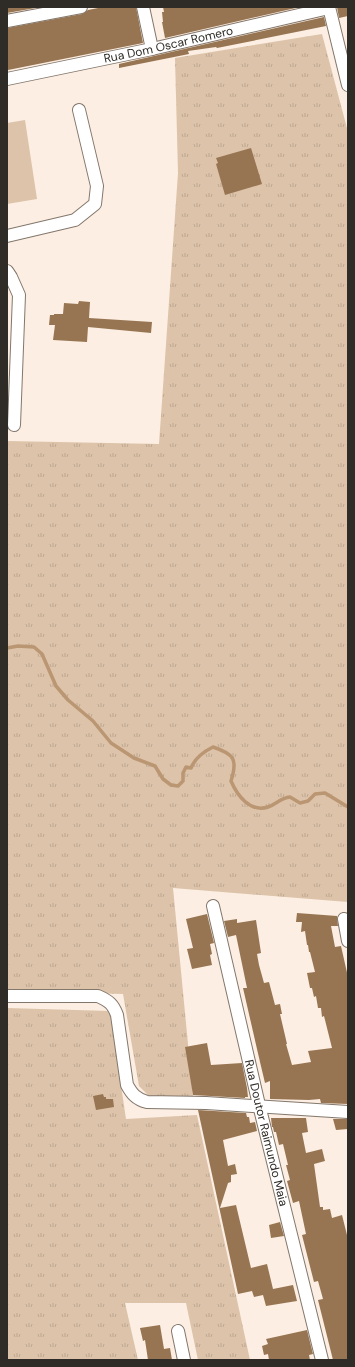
<svg xmlns="http://www.w3.org/2000/svg" width="355" height="1367" font-family="'DM Sans',sans-serif">
<style>
.grass{fill:url(#grass-tufts)}
.pitch{fill:#ddc3a9}
.lines{fill:none;stroke-linecap:round;stroke-linejoin:round}
.stream{stroke:#ba9672;stroke-width:3.5}
.building{fill:#977552}
.minor-casing{stroke:#83776c;stroke-width:14}
.minor{stroke:#fff;stroke-width:12}
.labels{text-anchor:middle;dominant-baseline:central;stroke-width:3.5;stroke-linejoin:round;paint-order:stroke}
.street-label{font-size:12px;fill:#2f2b26;stroke:#fefefe}
</style>
<defs>
<pattern id="grass-tufts" width="24" height="20" patternUnits="userSpaceOnUse"><rect width="24" height="20" fill="#ddc3a9"/><path d="M3 7l-1-3M5 7V3M7 7l1-3M15 17l-1-3M17 17v-4M19 17l1-3" fill="none" stroke="#bea891"/></pattern>
</defs>
<rect width="100%" height="100%" fill="#fceee2"/>
<path class="grass" d="M322,34l26,98v770l-175,-14 20,208 -43,1 -11,-11 -16,-92 -116,-3v-550l152,3 19,-271 -3,-115z
M7,1008l103,3 16,108 71,-4 53,245h-52l-12,-57h-61l13,57h-131z"/>
<path class="pitch" d="M25,120l12,79 -30,5v-81z"/>
<g class="lines">
<path class="stream" d="M7,648l11,-2 16,1 8,7 14,32 12,14 25,21 18,22 23,15 21,8 8,13 8,6 7,1 5,-5v-8l3,-6 5,1c4,-10 12,-16 22,-21 21,7 25,12 18,34 6,14 19,32 37,26 9,-3 12,-9 22,-10l10,6 8,-2 7,-7 10,-1 23,14"/>
</g>
<path class="building" d="M7,7h34l-34,6z
M103,7h33l7,36 -135,27 -1,-42 75,-14 6,-4z
M163,7h137l-135,31 -3,-16h1l-1,-10h2z
M337,7h11v9l-9,2z
M324,17l2,9 -109,22 -1,-1 -28,4 1,3 -70,14v-4z
M251,148l11,36 -37,11 -9,-31 2,-1 -2,-5z
M79,301l11,1 -1,16 63,4 -1,11 -63,-6 -1,15 -34,-2 2,-15h-6l1,-10h4v-1h9l1,-11 14,1z
M297,913l40,3 1,10h-7l4,21 6,-1 7,31v127l-27,-1 -1,-4 -11,1 -39,-1v-18l-5,2 -5,-21 -17,-74h4l-11,-53 -8,2 -4,-16 13,-2v4l19,-3 5,33 -4,1 2,11 5,18 5,-1 6,23 5,-1 2,10h-2l7,30h-1l6,21 19,-3 -3,-11 24,-3 -8,-32 -2,1 -1,-9h-3l-2,-12 -2,1 -2,-9h-2l-3,-15 8,-1 -5,-20h-1l-1,-7h-1l-2,-14 -4,1 1,-10h-6z
M207,914l7,29 -4,1 2,10 -2,1 2,10 -20,4 -5,-20 6,-1 -7,-29z
M207,1043l4,22 31,-2 5,25 1,9h-3v1l-52,-3 -8,-48z
M103,1094l1,3h2v2h7l1,8 -18,3 -3,-14z
M198,1110l48,3 1,4h2l1,6 5,-1 2,9 -34,9 5,26 7,-2 2,10 -6,1v7l-3,1 -8,25 16,-3 15,63 16,-4 6,25 20,-4 4,16 -31,5 -3,-11 -9,2 -2,-6 -14,3z
M271,1118h35l2,14 -6,1 4,20 16,-4 3,12 -11,3 6,43h3v3l7,-1 2,9 10,-3 6,24v121h-15l-15,-60 5,-1 -5,-18 -4,1 -12,-47 4,-1 -7,-33 -6,2 -6,-22 3,-1 -4,-15h2l-5,-21 -4,1 -3,-13h-2l-1,-5h-1z
M333,1119h15v10l-12,1z
M280,1222l4,14 -13,2 -2,-13z
M160,1325l4,24 6,-1 2,12h-24l-3,-20 -2,1 -3,-13z
M307,1330l6,24 -4,1 1,5h-41l-1,-6 -4,1 -2,-9 6,-2 -2,-5z"/>
<g class="lines">
<defs>
<g id="minor">
<path d="M143,7l9,42"/>
<path d="M329,7l19,78"/>
<path d="M7,21l74,-14"/>
<path id="s1" d="M7,79l145,-30 177,-41"/>
<path d="M7,236l68,-16 20,-16 2,-18 -18,-76"/>
<path d="M7,271l4,6 8,18 -5,130"/>
<path id="s2" d="M213,906l46,199 63,255"/>
<path d="M344,919l4,22"/>
<path d="M7,996h91c11,5 15,8 19,19l10,70c5,9 9,14 20,17l59,1 142,9"/>
<path d="M178,1331l6,29"/>
</g>
</defs>
<use href="#minor" class="minor-casing"/>
<use href="#minor" class="minor"/>
</g>
<g class="labels">
<g class="street-label">
<text stroke="none"><textPath href="#s1" startOffset="165">Rua Dom Oscar Romero</textPath></text>
<text stroke="none"><textPath href="#s2" startOffset="233">Rua Doutor Raimundo Maia</textPath></text>
</g>
</g>
<rect width="355" height="1367" fill="none" stroke="#2f2b26" stroke-width="16"/>
</svg>
